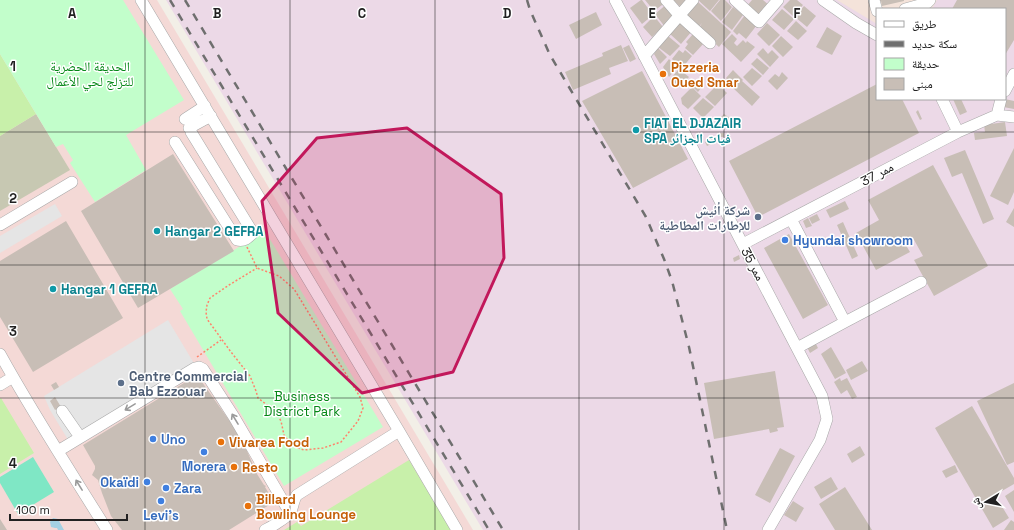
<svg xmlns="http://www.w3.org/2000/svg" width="1014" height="530" font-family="'Space Grotesk','Noto Naskh Arabic',sans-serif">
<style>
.commercial{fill:#f4d9d6}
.industrial{fill:#ecd9e7;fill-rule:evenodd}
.military{fill:#f4e3da}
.construction{fill:#c7c8b2}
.grass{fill:#c8f0aa}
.park{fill:#c2fecb}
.pitch{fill:#7fe7c5}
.parking{fill:#e5e5e5}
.water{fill:#a4d1e3}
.building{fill:#c8beb6}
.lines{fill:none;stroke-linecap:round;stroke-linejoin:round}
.minor-casing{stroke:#a8a8a8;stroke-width:12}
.path{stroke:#ff836b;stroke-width:1.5;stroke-dasharray:2 2;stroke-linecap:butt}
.minor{stroke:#fff;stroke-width:11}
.rail{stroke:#6f6f6f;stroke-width:2.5;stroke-dasharray:8 8;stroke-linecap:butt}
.oneway{stroke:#9b9b9b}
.marked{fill:#c2185b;fill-opacity:0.2;stroke:#c2185b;stroke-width:3;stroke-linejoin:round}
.grid{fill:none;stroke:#212121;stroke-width:1;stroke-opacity:0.55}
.food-dot{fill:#e8710a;stroke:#fff;stroke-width:1.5}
.culture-dot{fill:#0f9aa8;stroke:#fff;stroke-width:1.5}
.service-dot{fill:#5c6f8a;stroke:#fff;stroke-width:1.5}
.shop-dot{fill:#3f7fe0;stroke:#fff;stroke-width:1.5}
.labels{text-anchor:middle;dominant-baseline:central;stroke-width:3;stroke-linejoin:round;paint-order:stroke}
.park-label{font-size:13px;fill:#038615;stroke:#fff}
.food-label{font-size:13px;font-weight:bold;fill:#c56008;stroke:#fff;text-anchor:start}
.culture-label{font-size:13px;font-weight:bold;fill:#0d838f;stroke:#fff;text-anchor:start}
.street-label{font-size:13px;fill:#212121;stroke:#fff}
.service-label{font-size:13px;font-weight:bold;fill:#4e5e75;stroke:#fff;text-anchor:end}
.shop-label{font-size:13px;font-weight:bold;fill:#366cbe;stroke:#fff;text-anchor:start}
.grid-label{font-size:13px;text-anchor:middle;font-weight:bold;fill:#212121;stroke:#fff;stroke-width:3;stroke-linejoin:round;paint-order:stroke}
</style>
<rect width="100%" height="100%" fill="#f2efe7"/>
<path class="commercial" d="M0,0h157l316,530h-473z"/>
<path class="industrial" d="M166,0h848v530h-531zM877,9h128v90h-128z"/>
<path class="military" d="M837,0h100l-5,9h-55v15z"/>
<path class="construction" d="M36,114l34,56 -70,41v-75z"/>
<path class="grass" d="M0,54l36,60 -36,22z
M1,398l33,55 -34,21v-75z
M409,460l42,70h-167l13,-8 4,4z"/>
<path class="park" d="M0,0h123l61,100 -58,35 20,35 -51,32 -25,-39 3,-3 -10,-16 -7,3 -56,-93z
M265,231l118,196 -99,59 -104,-175 3,-2 -13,-20z"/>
<path class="pitch" d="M33,457l21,35 -36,22 -18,-31v-6z"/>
<path class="parking" d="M55,204l7,12 -62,37v-17z
M168,320l30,50 -125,78 -23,-38 -6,-14z"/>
<path class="water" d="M53,518l5,1 6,11h-6l-1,-2h-2l-4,-1 -1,-5z"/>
<path class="building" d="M641,0h1l11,15 -11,9 -12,-16z
M645,0h20l1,2 -12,9z
M673,0h17l-7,9z
M698,0h21l-9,11z
M720,0h5l7,7 -11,14 -10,-10z
M752,0h11l7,6 -11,13 -13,-12z
M790,0h7l6,5 -10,11 -10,-9z
M876,0h28v1l-22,5 -1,-5 -4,1z
M957,0h57v40l-9,15v-46h-53z
M697,1l24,22 -11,14 -11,-9 3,-5 -4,5 -12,-12z
M668,3l9,12 -12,12 -10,-13z
M804,6l12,10 -9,11 -12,-10z
M733,7l10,8 -11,15 -10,-8z
M782,9l12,10 -10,11 -12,-10z
M596,12l6,13 -26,14 -7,-14z
M745,15l12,10 -11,14 -7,-6 -2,2 -4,-4z
M654,16l9,11 -11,10 -9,-10z
M680,21l12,10 -11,13 -11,-10z
M796,21l11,10 -9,9 -11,-9z
M721,23l10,9 -12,15 -10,-9z
M767,23l13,12 -11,11 -12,-12z
M827,27l15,9 -10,19 -16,-8z
M693,34l11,9 -11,12 -8,-7 3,-4 -2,-2z
M732,34l5,5 -3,4 3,3 6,-6 3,3 1,-2 8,6 -14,15 -19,-18z
M668,36l12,10 -10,10 -12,-9z
M781,36l12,11 -10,10 -11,-11z
M621,45l7,16 -19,7 2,6 -38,16 -8,-18 38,-16 -1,-3z
M629,45l7,14 -6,3 -7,-14z
M658,48l9,9 -7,7 -6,-10z
M763,48l5,6 4,-4 7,7 -9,10 -13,-13z
M679,50l4,3 2,-3 7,6 -10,12 -10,-9z
M757,58l12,10 -6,7 -12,-11z
M669,59l8,9 -8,9 -6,-10z
M752,68l10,8 -10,10 -9,-9z
M679,69l10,8 -9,10 -10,-8z
M733,70l10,10 -1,1 18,16 -8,9 -19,-18 1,-1 -8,-9z
M642,71l46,88 -55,29 -51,-87z
M782,72l6,6 -11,12 -9,-9 7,-7 4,3z
M694,81l7,7 -3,4 -7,-7z
M718,84l9,9 -12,13 -10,-9z
M877,84v15h25l17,34 -161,84 -29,-56z
M692,87l9,9 -13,13 -6,-5 -1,-6z
M703,98l11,9 -11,11 -10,-10z
M953,99h8l6,13 -7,3z
M1005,99l9,2v8l-16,-3z
M918,110l4,9 -2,1 -4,-8z
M724,114l6,4 -5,5 -5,-5z
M1005,122l2,14 -32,4 -1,-7 11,-1 -1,-7z
M718,133h6v4h-6z
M715,137l2,4 -10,5 -2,-4z
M1014,148v44l-6,13 -18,-9z
M965,150l29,69 -11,5 -21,-51 -10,4 -8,-19z
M173,154l61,97 -96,57 -57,-97z
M933,165l55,101 -54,30 -20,-36 9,-4 -10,-18 -9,4 6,10 -34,18 -20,-37 23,-13 -11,-20z
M845,201l4,8 -19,9 -4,-8z
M1014,208v19l-8,-5z
M817,214l3,6 -8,4 -3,-6z
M808,218l4,8 -6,2 -3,-7z
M66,221l57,97 -90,54 -33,-55v-56z
M843,222l15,34 -6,3 -15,-34z
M789,234l39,71 -25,14 -39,-71z
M739,255l1,4 -6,3 -1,-4z
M815,342l3,6 -8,5 -3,-6z
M831,347l15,26 -11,6 -14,-25z
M862,361l6,10 -17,9 -5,-10z
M775,371l9,56 -7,1 1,3 -8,2 -1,-4 -55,10 -10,-56z
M197,375l44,62 16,37 7,11 2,1 -1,1 9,15 -45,28h-107l-11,-14 -9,-23 -4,-13 -6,-5 3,-6v-3l-12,-21z
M840,378l1,3 6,-3 10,19 -5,2 -5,-9 -6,4 -7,-12z
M56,382l3,5 -5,3 -3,-5z
M1014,383v79l-7,3 -30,-64z
M55,397l6,10 -6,3 -5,-9z
M972,406l42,72v6l-19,11 14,23 -16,10 -58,-100z
M860,446l5,9 -13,8 -5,-9z
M780,448l15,8 -25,47 -15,-8z
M955,465l3,7 -12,6 -4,-7z
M831,477l7,12 -17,10 -7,-12z
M845,487l27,43h-37l-16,-26z
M1014,490v22l-9,-16z
M793,501l11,7 -8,14 -12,-7z
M0,519l7,11h-7z
M1011,520l3,2v8h-10z"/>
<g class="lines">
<defs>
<path id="minor" d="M141,0l258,431 58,99
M615,0l207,396 5,23 -7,21 -52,90
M666,0l13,15 31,28
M735,0l24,22 19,-22
M823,0l33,23 21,12
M874,0l3,11
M905,9l22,-6 3,-3
M644,56l49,-56
M1005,91l9,-17
M942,99l16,33
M997,115l4,-16
M185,119l20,-13
M189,128l22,-12
M175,142l62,98c7,2 11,-2 16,-7l-3,-5 -59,-96
M791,219l54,103
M0,225l72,-43
M743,244l215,-112 39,-17 17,2
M797,348l48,-26 76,-40
M0,354c33,60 71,118 107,176
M0,385l13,-8
M62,411l18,26
M58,451l137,-83 4,-1 4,2 31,48 56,96
M265,530c6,-3 21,-12 25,-17 3,-4 3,-13 7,-18l102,-64"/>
</defs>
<use href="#minor" class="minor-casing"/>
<path class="path" d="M247,247l10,21 22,8 15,13 66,108 3,11 -5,13 -17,21 -18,6 -19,2 -6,-2 -8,-5 -6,-8 -3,-14 -6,-10 -17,-13 -2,-7 -6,-15 -19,-24 -24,-33 -1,-7 1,-7 3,-7 19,-13 28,-17
M197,357l24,-17"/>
<use href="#minor" class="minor"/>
<path class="rail" d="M170,0l319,530
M185,0l318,530
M527,0l3,10 20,45 96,162 18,42 8,22 17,66 38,183"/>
</g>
<defs><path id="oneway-shaft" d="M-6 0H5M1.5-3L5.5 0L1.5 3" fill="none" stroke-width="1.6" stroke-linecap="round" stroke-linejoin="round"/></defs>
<g class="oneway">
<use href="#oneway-shaft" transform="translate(130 407) rotate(149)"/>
<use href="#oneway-shaft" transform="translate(235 419) rotate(-121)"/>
<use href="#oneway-shaft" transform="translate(79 485) rotate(-122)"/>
</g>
<path class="marked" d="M407,128l94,66 3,64 -51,114 -91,21 -84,-80 -16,-112 55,-63z"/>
<path class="grid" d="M145,0v530M290,0v530M435,0v530M579,0v530M724,0v530M869,0v530M0,132h1014M0,265h1014M0,398h1014"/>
<g class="food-dot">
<circle cx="663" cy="74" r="4"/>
<circle cx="221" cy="442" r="4"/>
<circle cx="234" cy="467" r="4"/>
<circle cx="248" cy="506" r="4"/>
</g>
<g class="culture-dot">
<circle cx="636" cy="130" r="4"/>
<circle cx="157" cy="231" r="4"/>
<circle cx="53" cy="289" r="4"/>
</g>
<g class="service-dot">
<circle cx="758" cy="217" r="4"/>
<circle cx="121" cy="383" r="4"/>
</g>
<g class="shop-dot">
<circle cx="785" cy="240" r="4"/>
<circle cx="153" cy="439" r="4"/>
<circle cx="204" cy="452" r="4"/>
<circle cx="147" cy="482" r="4"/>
<circle cx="166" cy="488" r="4"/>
<circle cx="161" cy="501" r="4"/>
</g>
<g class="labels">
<g class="park-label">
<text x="90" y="66">الحديقة الحضرية<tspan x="90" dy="15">للتزلج لحي الأعمال</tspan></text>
<text x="302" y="396">Business<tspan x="302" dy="15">District Park</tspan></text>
</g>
<g class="food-label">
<text x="671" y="67">Pizzeria<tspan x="671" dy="15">Oued Smar</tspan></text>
<text x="229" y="442">Vivarea Food</text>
<text x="242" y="467">Resto</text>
<text x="256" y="499">Billard<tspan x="256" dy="15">Bowling Lounge</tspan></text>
</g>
<g class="culture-label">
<text x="644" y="123">FIAT EL DJAZAIR<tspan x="644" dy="15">SPA فيات الجزائر</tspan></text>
<text x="165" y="231">Hangar 2 GEFRA</text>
<text x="61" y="289">Hangar 1 GEFRA</text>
</g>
<g class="street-label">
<text transform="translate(877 174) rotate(-28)">ممر 37</text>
<text transform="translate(753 264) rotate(62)">ممر 35</text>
</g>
<g class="service-label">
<text x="750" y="210">شركة أئيش<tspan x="750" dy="15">للإطارات المطاطية</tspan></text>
<text x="129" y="376" text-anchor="start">Centre Commercial<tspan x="129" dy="15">Bab Ezzouar</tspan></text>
</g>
<g class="shop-label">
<text x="793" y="240">Hyundai showroom</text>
<text x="161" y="439">Uno</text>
<text x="204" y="466" text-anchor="middle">Morera</text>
<text x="139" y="482" text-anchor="end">Okaïdi</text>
<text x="174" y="488">Zara</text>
<text x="161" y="515" text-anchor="middle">Levi's</text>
</g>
</g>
<g class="grid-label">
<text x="72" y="18">A</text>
<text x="217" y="18">B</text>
<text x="362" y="18">C</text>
<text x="507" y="18">D</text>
<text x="652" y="18">E</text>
<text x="797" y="18">F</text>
<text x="13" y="71">1</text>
<text x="13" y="203">2</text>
<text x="13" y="336">3</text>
<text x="13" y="468">4</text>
</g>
<rect x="876" y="8" width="130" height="92" fill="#ffffff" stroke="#a6a6a6"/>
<rect x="884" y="21" width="20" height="6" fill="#ffffff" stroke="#a6a6a6"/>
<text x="912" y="28" font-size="12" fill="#212121">طريق</text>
<rect x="884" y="41" width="20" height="6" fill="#6f6f6f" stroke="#a6a6a6"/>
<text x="912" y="48" font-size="12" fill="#212121">سكة حديد</text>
<rect x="884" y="58" width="20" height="12" fill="#c2fecb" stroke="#a6a6a6"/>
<text x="912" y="68" font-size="12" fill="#212121">حديقة</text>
<rect x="884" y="78" width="20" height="12" fill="#c8beb6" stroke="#a6a6a6"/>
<text x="912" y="88" font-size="12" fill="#212121">مبنى</text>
<g transform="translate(986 502) rotate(260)" stroke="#ffffff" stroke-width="3" paint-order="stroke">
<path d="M0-3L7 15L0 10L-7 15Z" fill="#212121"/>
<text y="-6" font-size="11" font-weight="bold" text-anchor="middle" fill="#212121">ش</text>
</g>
<path d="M10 514v6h117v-6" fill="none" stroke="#212121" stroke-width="2"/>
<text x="16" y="514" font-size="12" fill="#212121" stroke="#ffffff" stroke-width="3" paint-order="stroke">100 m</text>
</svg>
